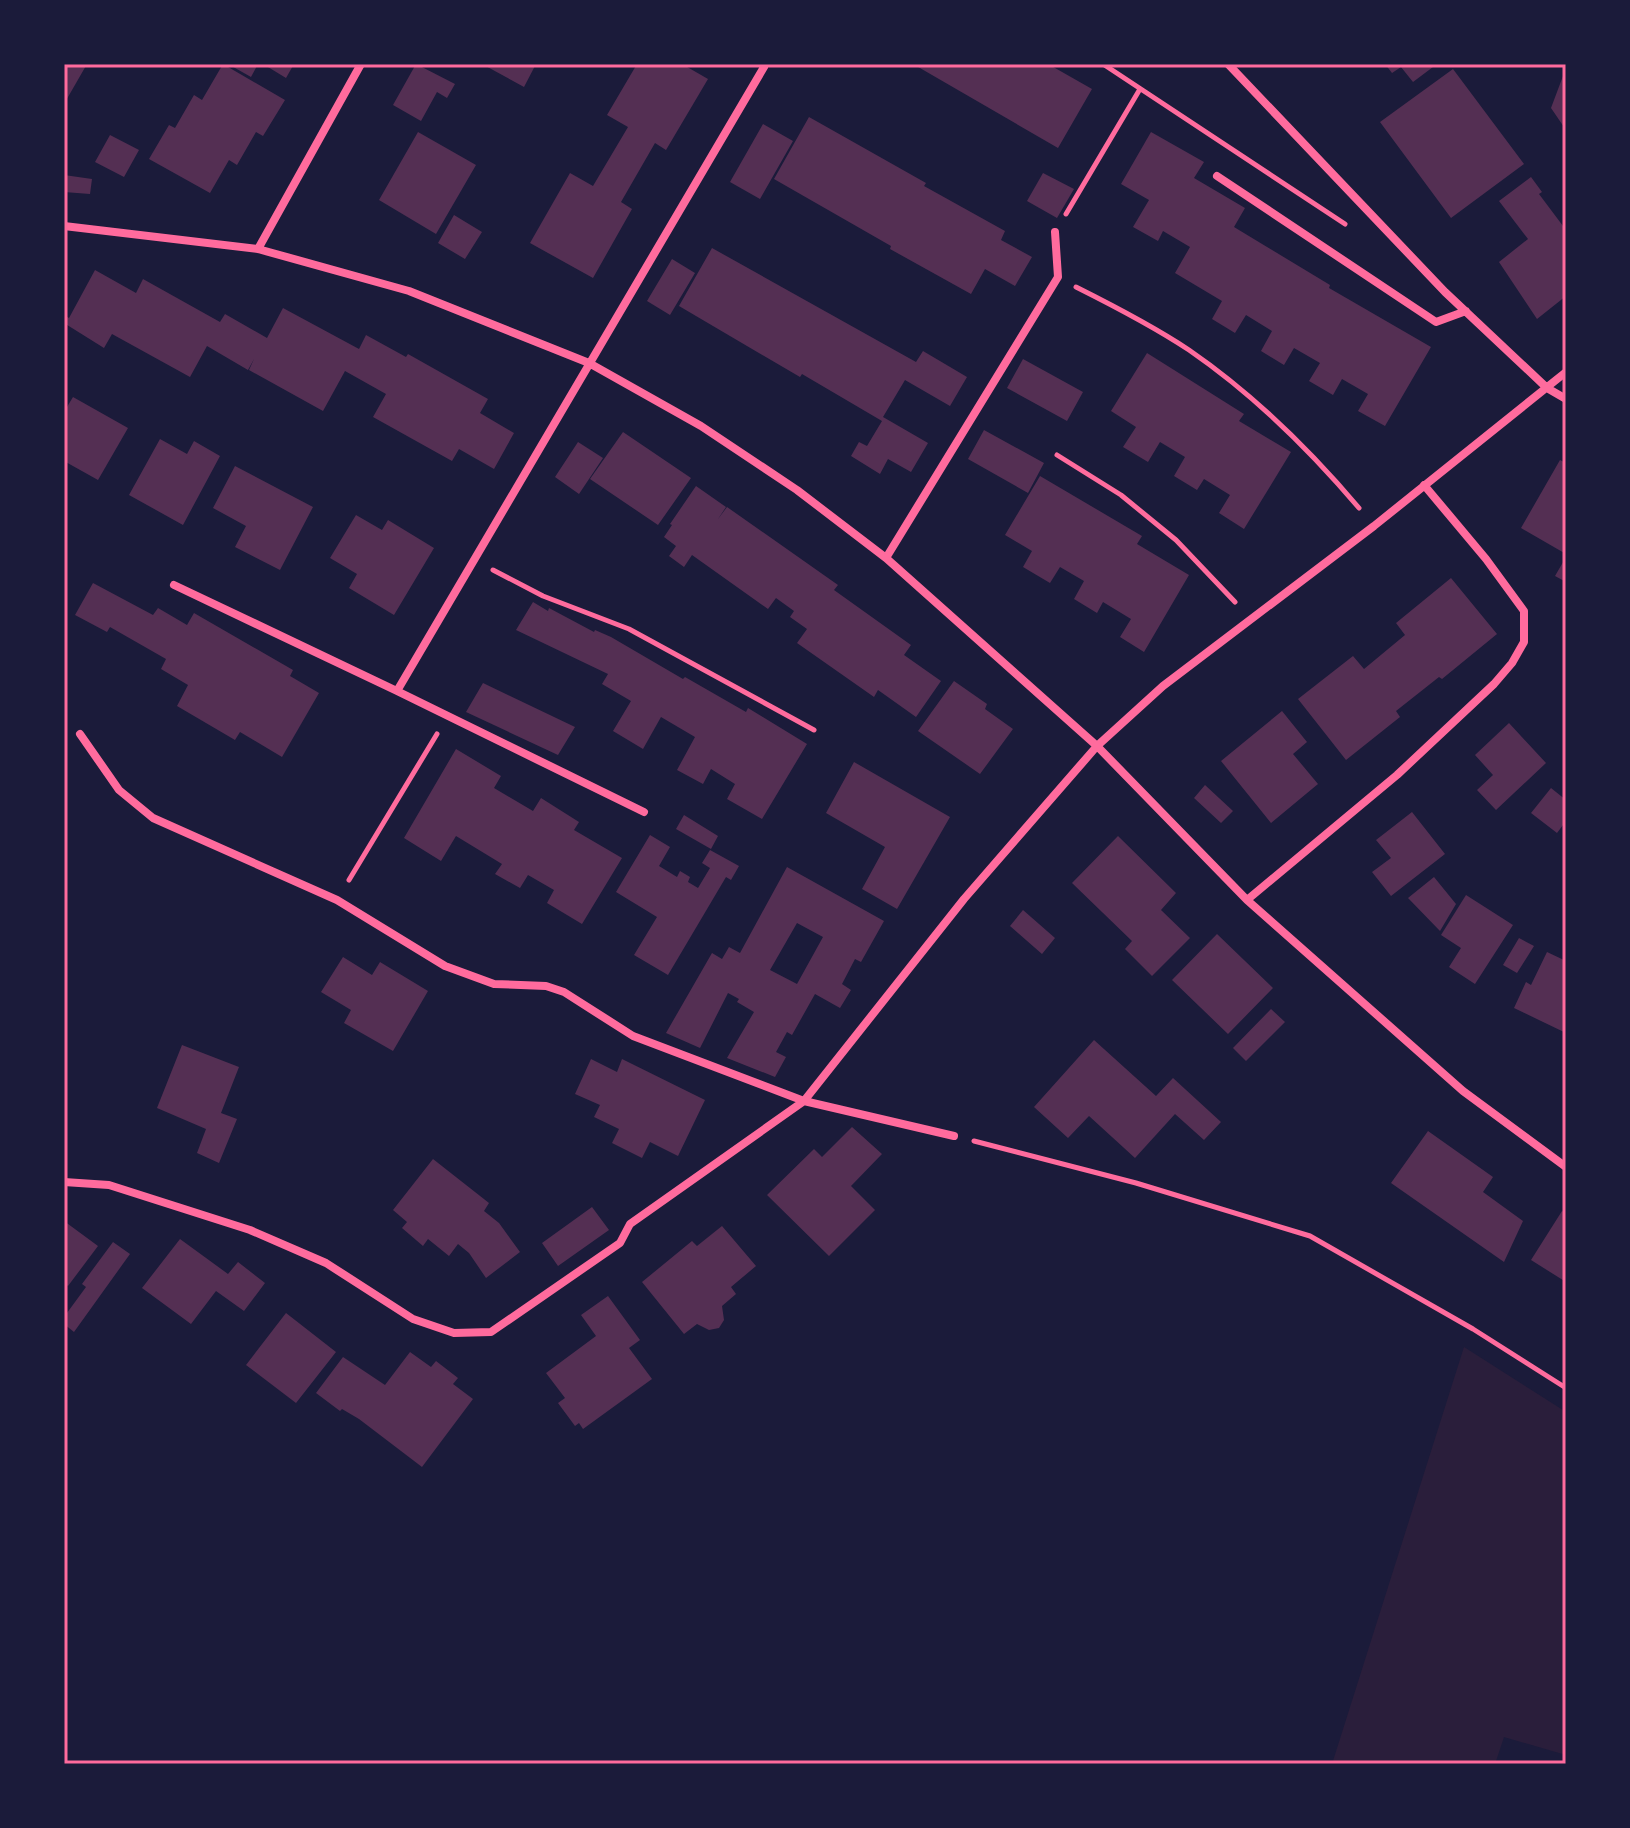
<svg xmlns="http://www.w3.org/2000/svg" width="1630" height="1828" font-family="'Exo 2',sans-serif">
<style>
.green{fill:#2a1e3b}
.building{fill:#542f53;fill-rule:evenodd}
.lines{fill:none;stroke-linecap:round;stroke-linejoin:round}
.path{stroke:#ff6b9d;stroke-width:5}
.minor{stroke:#ff6b9d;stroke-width:8}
.neatline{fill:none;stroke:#ff6b9d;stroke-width:3}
</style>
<rect width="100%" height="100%" fill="#1b1b3a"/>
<path class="green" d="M1464,1347l102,65v343l-62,-18 -9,27h-163z"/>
<path class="building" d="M64,64h23l-23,40z
M223,64l62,36 -22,36 -7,-4 -19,33 -8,-5 -19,33 -61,-34 20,-34 6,3 19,-33 8,5z
M228,64h30l-7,13z
M263,64h31l-8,14z
M416,64l39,20 -8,14 -10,-6 -16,29 -28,-16z
M482,64h54l-12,23z
M637,64h45l26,15 -42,71 -11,-7 -34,59 11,7 -39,69 -63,-35 40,-70 23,13 35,-59 -21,-12z
M913,64h135l44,25 -34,59z
M1385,64h52l-24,18 -12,-15 -9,6z
M1566,68v62l-15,-22z
M1453,69l71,95 -73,54 -71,-96z
M809,117l117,66 -2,3 81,45 -4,9 31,17 -17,29 -30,-17 -14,25 -81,-45 1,-3 -117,-67z
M763,124l30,17 -33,58 -30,-17z
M418,132l58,33 -40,69 -57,-34z
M1151,132l53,30 -10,16 51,30 -11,19 96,58 -1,3 102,59 -46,79 -27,-15 10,-17 -26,-15 -9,16 -24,-14 11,-18 -26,-15 -10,17 -23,-14 11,-20 -26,-16 -11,18 -23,-14 10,-18 -47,-28 15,-26 -27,-16 -5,10 -25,-14 16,-27 -28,-16z
M110,135l29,15 -15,27 -29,-15z
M1043,173l31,16 -17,29 -30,-17z
M64,175l28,4 -2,15 -26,-2z
M1531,177l11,15 -3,2 27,36v66l-29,23 -38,-57 29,-23 -29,-38z
M454,215l28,17 -17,27 -27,-16z
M712,248l204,114 7,-11 44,26 -17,29 -45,-26 -22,37 45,26 -17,29 -23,-13 -8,15 -29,-18 8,-14 8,4 15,-25 -80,-47 -2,3 -121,-71z
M672,259l23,14 -25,42 -23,-14z
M95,270l41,23 7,-14 77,43 5,-8 42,24 16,-30 76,41 7,-14 40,22 2,-3 80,45 -8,14 34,20 -20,36 -35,-20 -7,12 -79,-44 13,-23 -41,-23 -22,40 -74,-41 5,-11 -6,11 -41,-24 -17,31 -78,-43 -8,14 -40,-25v-8l5,3z
M1147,353l97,61 -5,7 52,31 -47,77 -25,-16 11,-18 -26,-16 -7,11 -23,-14 11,-19 -25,-15 -12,20 -25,-15 13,-20 -25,-16z
M1023,359l60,33 -16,29 -60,-33z
M73,397l55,31 -30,52 -34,-19v-49z
M984,430l60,33 -16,30 -60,-34z
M623,432l68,46 -33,47 -68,-46z
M160,439l27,15 7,-13 26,15 -37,69 -54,-30z
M578,442l25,16 -24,36 -24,-17z
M1560,460l6,3v91l-45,-26z
M235,466l78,41 -33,63 -45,-23 11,-21 -33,-18z
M1040,476l102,60 -5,8 52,31 -45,77 -24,-15 11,-18 -28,-17 -6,11 -23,-14 10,-18 -24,-14 -10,16 -27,-16 9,-16 -27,-16z
M696,486l30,21 -8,12 9,-12 111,78 -4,5 77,55 -7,10 37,26 -25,36 -38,-27 -4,7 -77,-54 10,-14 -17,-12 4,-6 -18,-13 -8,11 -76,-54 -8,12 -15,-11 7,-10 -12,-9 8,-12 -2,-1z
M356,515l26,15 6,-10 46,28 -40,67 -45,-27 8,-14 -27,-16z
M1566,557v25l-11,-6z
M1451,578l46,56 -55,45 -3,-2 -43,34 4,6 -54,43 -48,-61 55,-43 11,13 41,-34 -9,-12z
M93,583l60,32 5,-7 29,17 7,-12 99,57 -3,6 29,17 -37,64 -42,-25 -5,8 -58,-34 11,-21 -27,-16 5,-10 -56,-32 -3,5 -32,-17z
M533,602l15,9 1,-3 45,24 1,-2 16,7 72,42 2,-2 61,35 2,-4 59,36 -45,75 -35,-20 8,-15 -24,-15 -8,15 -26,-14 18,-33 -34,-20 -18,32 -30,-18 18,-30 -29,-17 6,-10 -92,-44z
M954,681l33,23 -2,5 28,20 -33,45 -62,-43z
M483,683l92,44 -17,28 -92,-43z
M1282,711l25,31 -14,12 25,30 -47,39 -50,-62z
M1509,723l37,40 -50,47 -19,-20 16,-15 -18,-20z
M456,749l45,27 -7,12 39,23 8,-13 38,24 -5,8 48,28 -40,66 -35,-21 7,-13 -26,-15 -8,13 -25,-14 7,-10 -46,-28 -15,25 -37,-23z
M854,762l96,55 -53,92 -35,-20 23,-42 -59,-34z
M1205,785l28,26 -12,12 -27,-25z
M1551,788l15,12v21l-9,12 -26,-20z
M1412,812l33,42 -54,42 -19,-24 19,-14 -15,-18z
M684,815l34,21 -7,13 -35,-20z
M650,835l20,12 -11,19 18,11 3,-6 10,6 -2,5 10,6 12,-20 -8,-5 8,-13 29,16 -8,14 -5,-3 -58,98 -34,-20 23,-38 -41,-25z
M1118,836l58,57 -15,17 29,28 -38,38 -27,-27 7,-8 -60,-58z
M787,867l97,54 -23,41 -6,-3 -13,25 9,6 -11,18 -25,-14 -23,41 -5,-3 -11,20 10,5 -11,20 -48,-19 27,-46 -17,-10 2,-3 -11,-6 -28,55 -34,-15 46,-80 10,6 7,-12 11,6zM797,923l26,14 -26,47 -27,-14z
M1434,877l22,27 -16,27 -32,-33z
M1466,895l47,30 -38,59 -26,-17 12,-19 -20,-13z
M1023,910l32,28 -13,16 -32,-28z
M1217,934l56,54 -45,46 -56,-54z
M1519,938l15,8 -17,27 -14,-8z
M1547,952l19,9v72l-52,-25 12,-26 5,3z
M343,957l29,18 8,-13 48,29 -35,60 -49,-28 7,-13 -30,-18z
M1271,1009l14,13 -39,39 -13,-13z
M1094,1040l62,56 17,-18 48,44 -17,18 -29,-26 -40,44 -46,-42 -21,22 -34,-31z
M182,1045l57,22 -18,46 16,6 -18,44 -22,-10 9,-24 -49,-21z
M591,1059l26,13 5,-13 83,41 -27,56 -28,-14 -8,16 -30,-15 7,-14 -25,-12 6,-12 -25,-11z
M852,1127l30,27 -31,32 24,24 -46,46 -62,-61 47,-46 8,8z
M1428,1131l65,46 -10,15 40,29 -19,41 -113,-79z
M433,1159l56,44 -5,8 15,12 21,29 -34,26 -17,-25 -11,-9 -9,12 -21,-17 -5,7 -21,-18 5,-6 -14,-12z
M592,1207l17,23 -51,36 -16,-23z
M1562,1211l4,2v69l-35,-22z
M64,1221l34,25 -30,40 -4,-3z
M722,1226l34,40 -25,21 5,7 -14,12 2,14 -5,8 -10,2 -12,-6 -13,10 -42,-52 50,-41 5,5z
M180,1239l48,35 10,-12 27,21 -21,28 -28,-20 -25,33 -49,-36z
M113,1242l17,12 -56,78 -10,-8v-7l22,-30 -4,-3z
M608,1296l32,44 -11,8 23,31 -69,50 -4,-6 -4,3 -17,-23 7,-5 -19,-25 50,-37 -15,-21z
M286,1313l50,39 -40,51 -50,-38z
M410,1352l21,15 5,-6 22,17 -5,6 20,15 -51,68 -63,-48 -17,-10 -2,2 -24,-18 27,-36 42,28z"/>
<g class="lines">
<path class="path" d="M1103,64l242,160
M1066,214l74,-125
M1076,287c38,19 77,39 113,63 64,44 120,99 170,158
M1057,455l64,40 55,45 59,62
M493,570l50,26 86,33 185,101
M349,880l88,-146
M974,1141l162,42 174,53 163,93 93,59"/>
<path class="minor" d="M1228,64l217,228 102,96 19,11
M1217,176l219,146 30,-11
M64,226l194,23 151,42 180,72 112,63 96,64 89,68 211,188 150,154 216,191 103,76
M258,249l103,-185
M886,558l172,-281 -3,-45
M174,585l223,106 367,-624
M397,691l247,121
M80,734l39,56 34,28 184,82 108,66 49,18 52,2 18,6 69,44 171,65 150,35
M1247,900l150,-125 97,-91 18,-21 12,-21v-31l-38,-52 -62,-74
M64,1182l45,3 141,45 76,33 87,56 41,14 37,-1 129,-89 10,-19 174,-123 160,-202 133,-153 66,-60 211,-160 192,-154"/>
</g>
<rect width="1630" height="1828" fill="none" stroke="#1b1b3a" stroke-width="132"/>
<rect x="66" y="66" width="1498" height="1696" class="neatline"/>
</svg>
